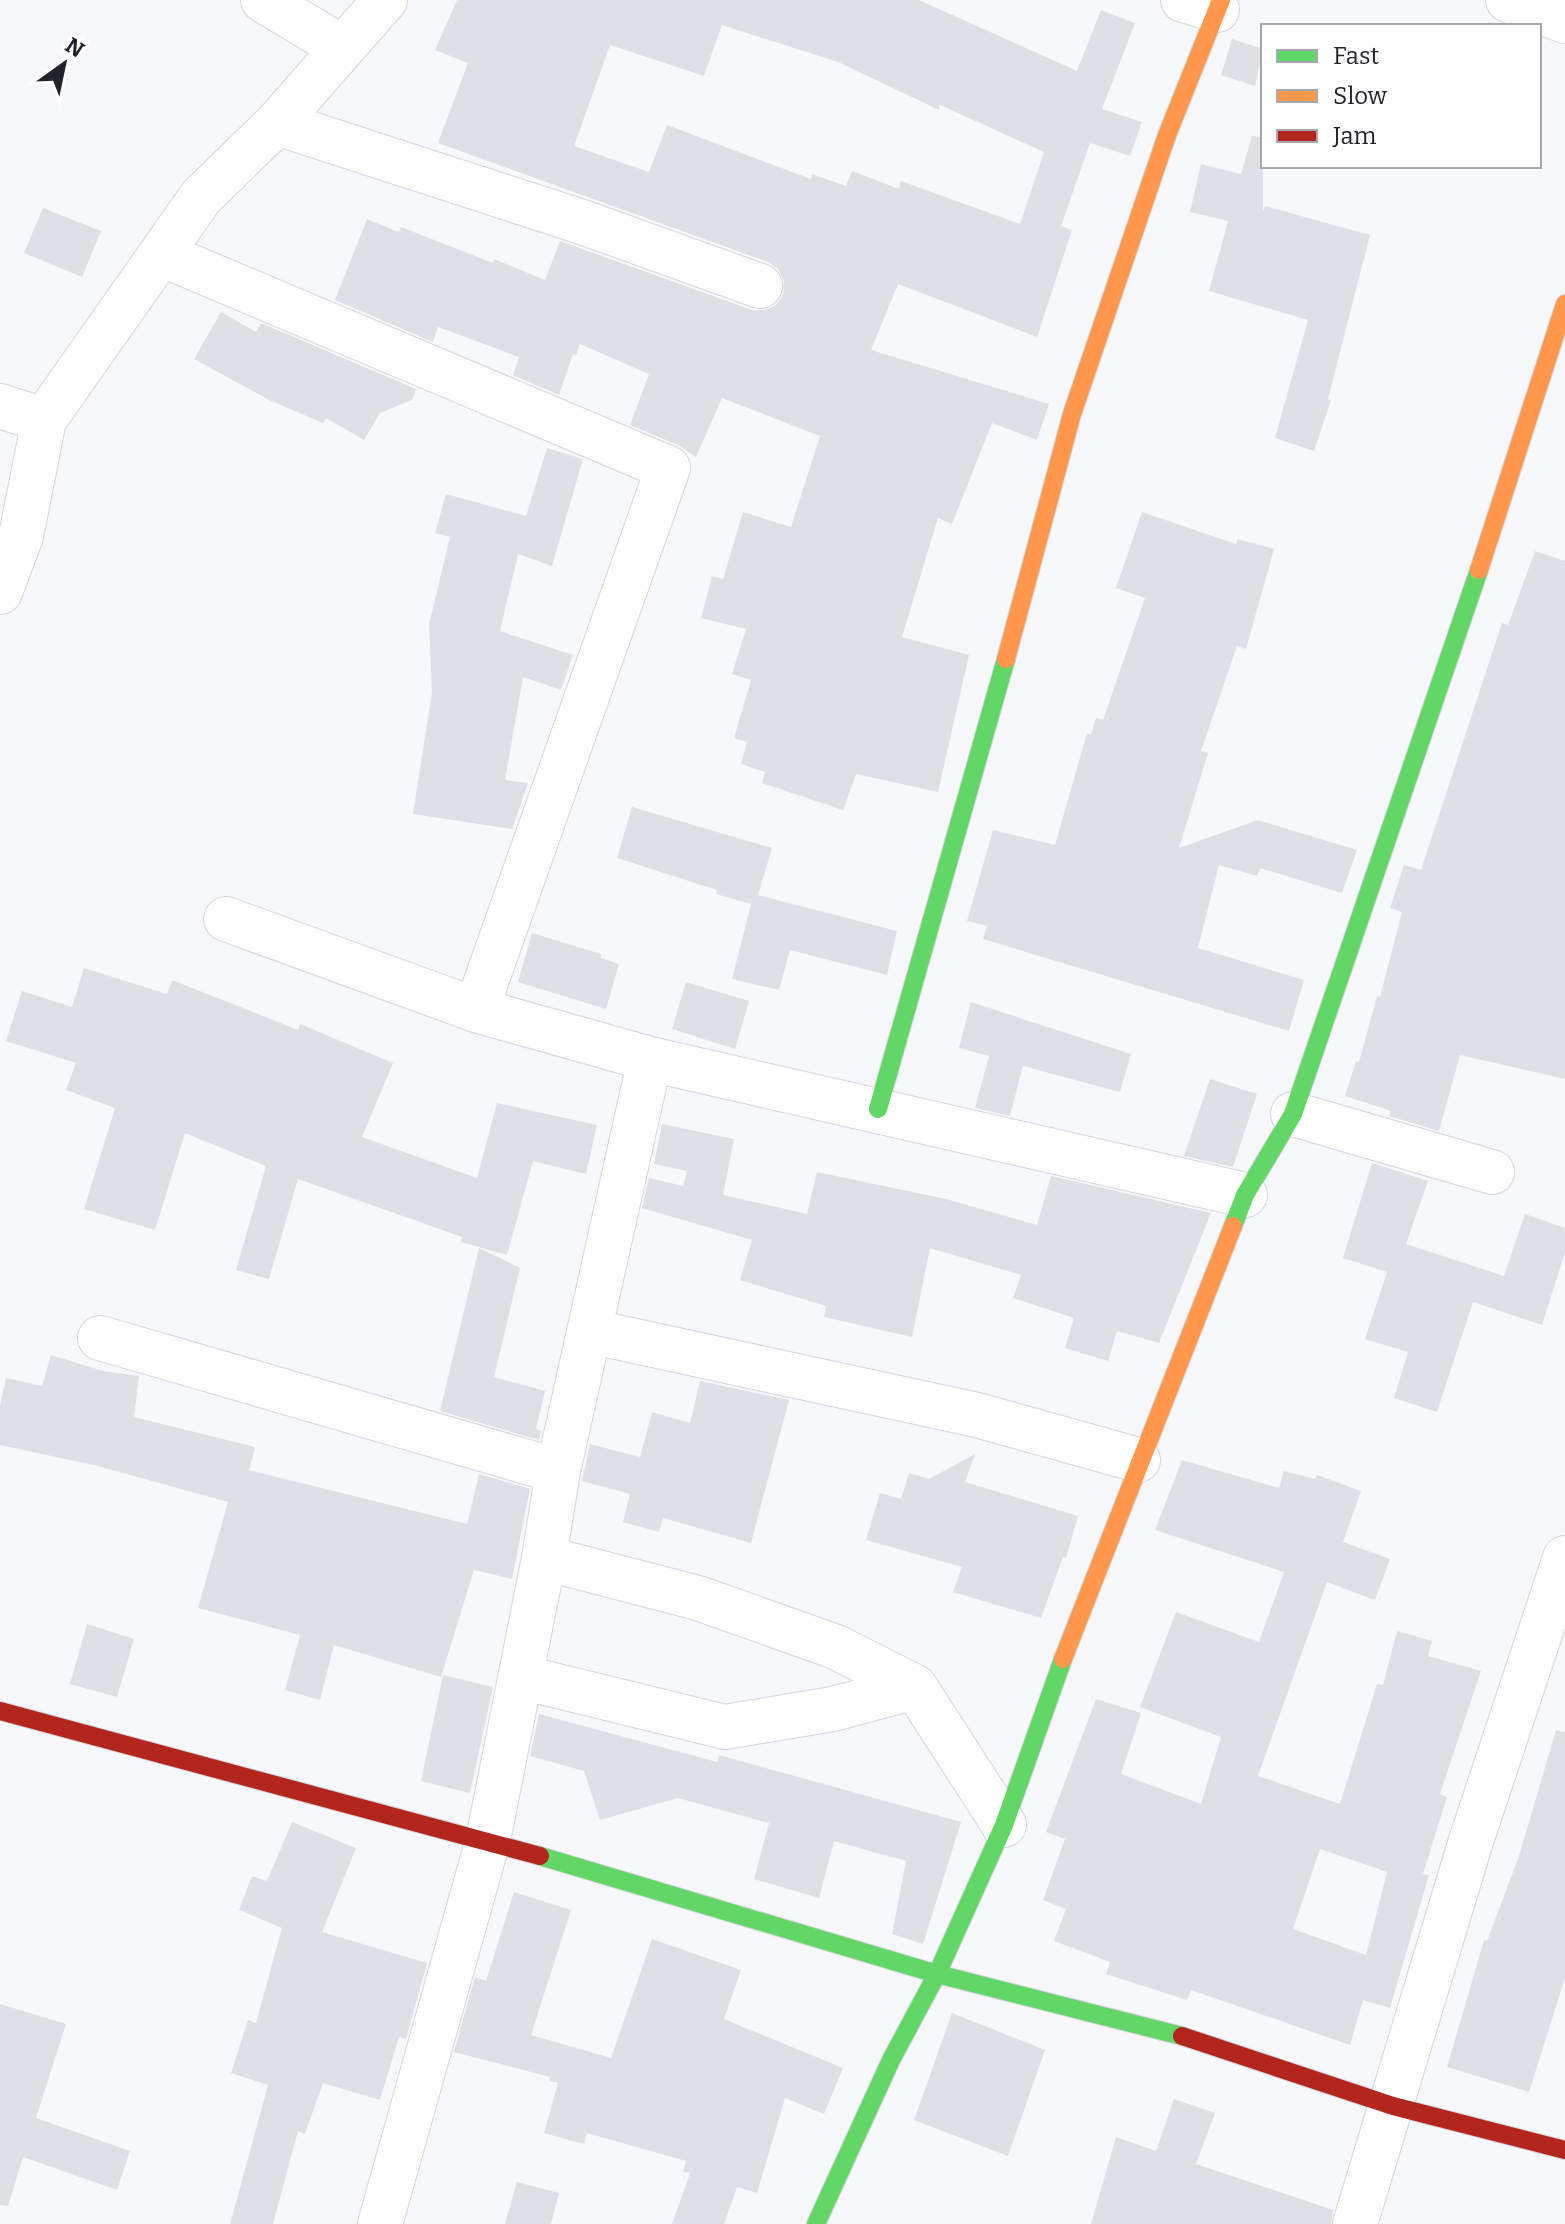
<svg xmlns="http://www.w3.org/2000/svg" width="1565" height="2224" font-family="Bitter,serif">
<style>
.building{fill:#dee0e6;fill-rule:evenodd}
.lines{fill:none;stroke-linecap:round;stroke-linejoin:round}
.street-casing{stroke:#d5d6dd;stroke-width:46}
.fast-casing{stroke:#d5d6dd;stroke-width:20}
.slow-casing{stroke:#d5d6dd;stroke-width:20}
.jam-casing{stroke:#d5d6dd;stroke-width:20}
.street{stroke:#fefefe;stroke-width:44}
.fast{stroke:#63d668;stroke-width:18}
.slow{stroke:#ff974d;stroke-width:18}
.jam{stroke:#b3261e;stroke-width:18}
</style>
<rect width="100%" height="100%" fill="#f7f8fb"/>
<path class="building" d="M457,0h462l158,71 24,-61 34,13 -33,86 40,13 -12,34 -40,-13 -29,83 11,4 -35,107 -139,-53 -27,66 178,54 -12,36 -45,-17 -40,101 -14,-6 -36,119 67,18 -31,137 -82,-18 -13,36 -81,-27 3,-11 -24,-8 6,-22 -13,-4 17,-58 -19,-6 14,-45 -45,-11 11,-42 11,3 20,-67 48,15 29,-91 -98,-38 -26,59 -18,-12 -48,-20 19,-51 -69,-30 -4,11 -3,-1 -14,41 -46,-20 6,-18 -81,-30 -5,15 -98,-42 32,-81 32,13 2,-5 92,36 1,-4 51,21 15,-39 192,69h13l10,-4 8,-11 1,-14 -6,-12 -10,-7 -330,-119 30,-80 -33,-13zM722,25l116,37 101,48 1,-5 104,47 -24,72 -119,-43 -2,8 -47,-18 -6,15 -34,-12 -1,5 -144,-54 -18,47 -75,-26 36,-101 94,31z
M1232,39l31,10 -8,37 -34,-11z
M1252,136l11,1v74l2,-5 105,29 -42,164 3,1 -17,51 -39,-13 33,-118 -99,-29 19,-70 -38,-9 11,-48 40,10z
M43,208l58,23 -19,46 -58,-24z
M221,312l35,20 5,-9 155,66 -4,11 -32,13 -16,27 -38,-22 -3,5 -52,-22 -77,-42z
M547,448l36,11 -31,107 -34,-12 -18,77 73,24 -12,35 -38,-13 -18,103 23,3 -16,46 -99,-15 19,-122 -3,-68 21,-87 -15,-4 11,-39 80,22z
M1142,512l94,32 2,-5 36,10 -28,100 -9,-3 -36,105 7,2 -29,95 79,-28 99,30 -15,43 -82,-25 -3,8 -38,-11 -21,83 106,32 -15,51 -306,-92 4,-13 -20,-5 26,-91 62,15 32,-112 4,2 5,-17 7,2 42,-122 -29,-10z
M1535,551l30,10v518l-105,-24 -21,76 -50,-15 2,-5 -46,-15 11,-35 3,1 18,-66 3,1 22,-85 -12,-4 14,-43 17,5 81,-247 6,2z
M632,807l140,41 -14,47 139,36 -10,44 -97,-25 -11,40 -47,-11 19,-75 -35,-10 1,-4 -100,-32z
M532,933l69,21v4l18,6 -13,45 -88,-27z
M84,968l83,26 5,-14 126,50 2,-6 93,39 -31,74 115,41 20,-75 100,22 -11,49 -53,-13 -26,94 -46,-13 1,-5 -164,-58 -29,100 -33,-9 30,-104 -81,-33 -30,97 -71,-21 31,-101 -49,-18 10,-27 -70,-22 16,-50 50,16z
M686,982l63,19 -14,48 -63,-20z
M971,1002l160,52 -11,38 -97,-26 -13,50 -35,-8 14,-52 -30,-8z
M1210,1079l47,15 -24,73 -49,-11z
M662,1124l72,15 -11,56 84,19 10,-42 129,27 91,26 14,-49 160,37 -52,130 -42,-12 -9,30 -43,-13 9,-30 -61,-20 8,-23 -91,-27 -18,89 -88,-20 2,-11 -86,-26 12,-40 -110,-32 7,-30 34,8 4,-15 -33,-7z
M1372,1163l56,18 -22,63 98,32 21,-62 40,14v24l-23,73 -69,-23 -36,110 -43,-14 14,-46 -43,-13 22,-67 -44,-14z
M479,1248l41,20 -26,109 51,14 -9,38 5,2 -2,9 -99,-29z
M51,1355l52,16 36,5 -5,41 121,30 -6,23 218,54 12,-50 51,15 -18,90 -38,-9 -33,107 -107,-32 -14,55 -35,-10 15,-55 -102,-27 30,-106 -130,-36 -98,-21v-39l6,-28 36,8z
M700,1381l89,19 -38,143 -88,-25 -4,14 -36,-10 7,-28 -48,-13 8,-37 50,13 12,-45 38,11z
M975,1454l-10,28 113,34 -12,42 -3,-1 -22,61 -88,-26 9,-25 -96,-27 14,-47 21,6 8,-26 20,6z
M1182,1460l97,28 5,-17 31,8 2,-4 44,16 -18,51 47,17 -15,41 -48,-18 -69,194 82,28 37,-120 6,1 14,-54 35,10 -4,15 53,15 -41,123 7,3 -24,77 6,1 -39,133 -27,-8 -13,45 -159,-55 -4,10 -81,-26 4,-12 -56,-21 12,-32 -23,-9 22,-61 -19,-7 50,-133 45,14 -20,61 80,30 20,-67 -81,-30 36,-95 83,30 25,-70 -129,-42zM1320,1849l67,23 -21,83 -73,-26z
M87,1624l47,15 -17,58 -47,-13z
M443,1675l50,12 -23,106 -49,-12z
M539,1714l178,48 2,-7 242,67 -38,122 -31,-10 14,-73 -72,-20 -15,57 -65,-19 15,-56 -91,-25 -78,22 -16,-49 -54,-15z
M1556,1730l9,2v246l-36,114 -82,-25 37,-127 3,1 32,-85z
M292,1822l64,26 -34,84 105,31 -21,76 -7,-2 -19,63 -57,-17 -18,51 -7,-3 -25,93h-43l38,-139 -37,-12 17,-53 8,3 26,-95 -43,-18 13,-34 15,5z
M514,1892l57,18 -40,125 80,23 41,-119 89,31 -17,49 119,49 -19,46 -39,-16 -28,95 -20,-6 -13,37h-52l18,-51 -7,-1 3,-11 -99,-28 -3,11 -40,-11 14,-50 -9,-2 1,-4 -96,-25 21,-75 11,4z
M0,2004l66,20 -30,94 94,33 -13,39 -94,-33 -15,49 -8,-1z
M952,2013l93,37 -37,106 -94,-36z
M1174,2099l41,14 -19,51 137,46 -2,14h-240l25,-87 40,14z
M517,2182l42,11 -8,31h-46z"/>
<g class="lines">
<defs>
<path id="street" d="M263,0l78,47
M1183,0l34,10
M1508,0l57,21
M277,123l305,99 178,64
M161,254l507,214 -192,542
M0,406l44,14
M0,592l21,-56 23,-116 157,-223 76,-74 108,-123
M226,919l250,91 174,49 595,136
M650,1059l-92,412 -14,87 154,40 138,49 79,40 89,138
M1293,1114l199,58
M589,1331l388,84 161,45
M100,1338l458,133
M521,1677l204,50 108,-18 82,-22
M380,2224l108,-384 56,-282
M1355,2224l115,-380 95,-286"/>
<path id="fast" d="M878,1109l128,-450
M1233,1226l12,-31 48,-81 186,-544
M540,1856l397,118 245,62
M816,2224l75,-164 46,-86 67,-149 59,-166"/>
<path id="slow" d="M1479,570l86,-266
M1006,659l66,-245 95,-279 54,-135
M1063,1659l170,-433"/>
<path id="jam" d="M0,1711l540,145
M1182,2036l211,70 172,44"/>
</defs>
<use href="#street" class="street-casing"/>
<use href="#fast" class="fast-casing"/>
<use href="#slow" class="slow-casing"/>
<use href="#jam" class="jam-casing"/>
<use href="#street" class="street"/>
<use href="#fast" class="fast"/>
<use href="#slow" class="slow"/>
<use href="#jam" class="jam"/>
</g>
<rect x="1261" y="24" width="280" height="144" fill="#ffffff" stroke="#a6a7aa" stroke-width="2"/>
<rect x="1277" y="50" width="40" height="12" fill="#63d668" stroke="#a6a7aa" stroke-width="2"/>
<text x="1333" y="64" font-size="24" fill="#21222b">Fast</text>
<rect x="1277" y="90" width="40" height="12" fill="#ff974d" stroke="#a6a7aa" stroke-width="2"/>
<text x="1333" y="104" font-size="24" fill="#21222b">Slow</text>
<rect x="1277" y="130" width="40" height="12" fill="#b3261e" stroke="#a6a7aa" stroke-width="2"/>
<text x="1333" y="144" font-size="24" fill="#21222b">Jam</text>
<g transform="translate(64 64) rotate(33)" stroke="#ffffff" stroke-width="6" paint-order="stroke">
<path d="M0-6L14 30L0 20L-14 30Z" fill="#21222b"/>
<text y="-12" font-size="22" font-weight="bold" text-anchor="middle" fill="#21222b">N</text>
</g>
</svg>
